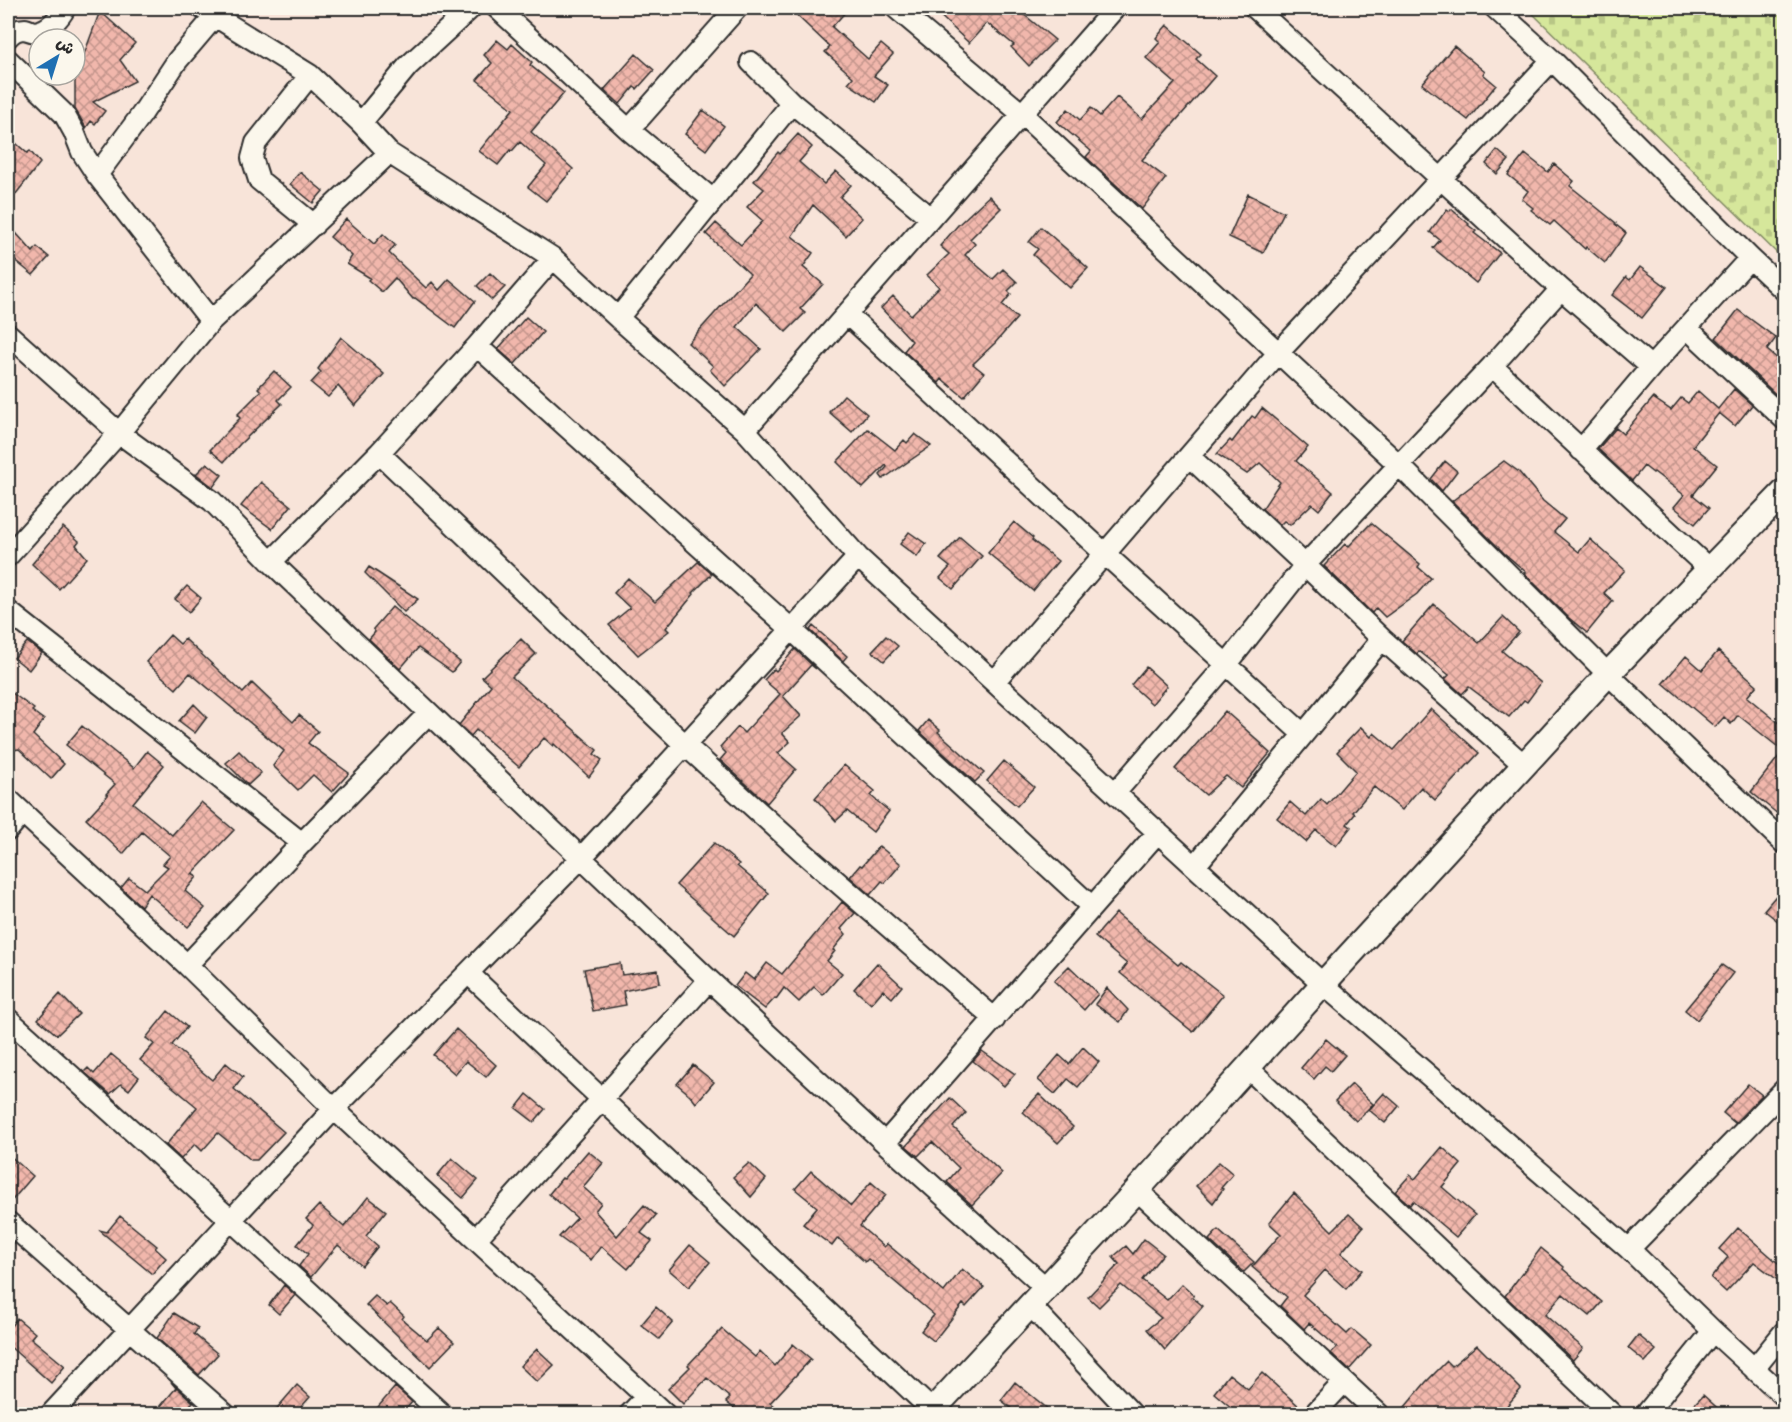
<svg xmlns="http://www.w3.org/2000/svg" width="1792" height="1422" font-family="Itim,'Playpen Sans Arabic',sans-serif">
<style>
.cemetery{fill:url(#cemetery-stones);stroke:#808963;stroke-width:1.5}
.building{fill:url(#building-cross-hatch);stroke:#2b2b2b;stroke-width:1.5}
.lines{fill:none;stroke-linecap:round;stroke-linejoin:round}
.minor-casing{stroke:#2b2b2b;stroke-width:24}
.tertiary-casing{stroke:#2b2b2b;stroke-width:28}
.minor{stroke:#fbf7ec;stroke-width:20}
.tertiary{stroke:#fbf7ec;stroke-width:24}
</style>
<defs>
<pattern id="cemetery-stones" width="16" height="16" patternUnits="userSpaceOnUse" patternTransform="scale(1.5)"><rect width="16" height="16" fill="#d6e79b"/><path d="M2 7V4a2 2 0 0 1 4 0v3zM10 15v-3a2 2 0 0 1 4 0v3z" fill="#b8c686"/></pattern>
<pattern id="building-cross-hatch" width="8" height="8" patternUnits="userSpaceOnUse" patternTransform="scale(1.5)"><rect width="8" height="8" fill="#f1b7ac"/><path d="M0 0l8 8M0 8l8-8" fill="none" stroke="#c3958c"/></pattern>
</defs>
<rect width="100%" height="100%" fill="#f8e4d9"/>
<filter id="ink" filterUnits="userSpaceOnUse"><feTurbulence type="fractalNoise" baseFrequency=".0167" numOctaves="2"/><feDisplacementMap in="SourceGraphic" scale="12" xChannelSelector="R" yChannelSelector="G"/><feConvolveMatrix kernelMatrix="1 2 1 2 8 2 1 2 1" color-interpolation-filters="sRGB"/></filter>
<g filter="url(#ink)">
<path class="cemetery" d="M1527,8h257v252z"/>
<path class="building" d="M789,8h60l-17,19 36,32 13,-15 12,10 -19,22 14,9 -12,17 -28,-19 5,-6 -28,-25 5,-5z
M932,8h84l39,32 -26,26 -18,-19 3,-2 -27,-22 -18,20z
M100,11l35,32 -15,17 15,21 -42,21 12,9 -10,13 -4,-3 -5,7 -11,-19v-48l5,4z
M1167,25l34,29 -5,5 19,17 -73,84 24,18 -24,31 -56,-52 5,-6 -34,-29 11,-13 12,11 11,-12 9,8 17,-19 25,22 33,-36 -29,-25 14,-16 -4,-4z
M497,40l11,9 4,-5 20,18 -2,3 34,28 -33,39 42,37 -27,32 -18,-14 18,-22 -26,-23 -8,9 -2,-1 -12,15 -19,-14 34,-42 -36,-29 15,-17 -8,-8z
M1454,46l31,26 -2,2 13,11 -28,35 -46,-36z
M636,54l18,16 -17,19 -3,-2 -14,17 -16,-14z
M703,110l21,16 -18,24 -21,-16z
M798,134l14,13 -13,15 25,22 12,-13 15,14 -11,12 22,21 -16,18 -33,-31 -21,31 21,17 -10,14 20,17 -23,25 5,4 -19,19 -30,-29 -19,24 24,22 -36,37 -15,-16 3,-4 -25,-23 62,-69 -44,-40 10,-11 25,22 22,-24 -16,-14 17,-18 -10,-8 24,-29 2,2z
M8,136l19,17 3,-2 10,12 -32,41z
M1497,150l12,10 -12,14 -11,-10z
M1525,154l23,18 6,-8 20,17 -4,5 46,37 -1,1 11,9 -21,30 -19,-16 -1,2 -31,-28 -4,4 -19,-15 2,-2 -11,-9 6,-8 -20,-16z
M300,172l23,19 -10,12 -23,-19z
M1248,194l36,18 -21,41 -34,-16z
M989,196l12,12 -31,31 5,5 -10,11 28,24 10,-10 14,13 -9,9 3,3 -9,11 15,13 -22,25 -22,21 11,9 -20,24 -22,-18 -3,4 -35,-32 8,-10 -31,-33 12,-12 18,19 28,-28 -12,-12 22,-21 -9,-8 18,-21z
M1447,209l3,2 1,-2 18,15 -1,1 8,6 -2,2 26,20 -24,30 -43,-35 7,-8 -10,-8z
M346,219l28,25 9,-10 12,11 -6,8 37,35 6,-6 7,8 10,-11 26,22 -20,27 -40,-30 -2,1 -18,-21 -13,14 -14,-12 2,-2 -23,-14 5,-8 -22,-19z
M8,224l25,28 4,-5 12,10 -16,18 -25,-20z
M1041,227l47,41 -18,20 -37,-33 5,-6 -9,-7z
M1640,267l27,20 -25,31 -30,-23 14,-18 4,3z
M490,273l15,14 -13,13 -15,-14z
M1738,310l38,28 -9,12 18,15v38l-69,-65z
M526,317l17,15 -28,32 -17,-15z
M341,337l43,37 -29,32 -17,-20 -10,11 -17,-14 10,-11 -3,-3z
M274,371l17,16 -13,13 4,4 -42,40 -16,18 -14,-12 30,-32 -3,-3 24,-24 -3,-3z
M1734,389l18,16 -17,21 -16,-13 -26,33 24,19 -24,30 16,13 -14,16 -21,-17 10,-12 -30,-23 -1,1 -9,-7 -12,15 -34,-32 18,-21 7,6 30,-36 18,12 10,-12 7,5 10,-12 20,18z
M844,395l23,19 -15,18 -23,-20z
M1262,408l46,39 -12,14 37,31 -14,18 -7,-6 -22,21 -6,-4 -4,4 -18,-16 18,-27 -20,-19 -13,11 -30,-20 13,-14 2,2 20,-26 3,2z
M868,429l27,21 9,-10 3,3 8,-9 16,12 -48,33 -3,-4 7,-8 -1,-2 -23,23 -26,-26z
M1445,461l12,10 -15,20 -11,-12z
M1504,461l15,11 24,29 22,18 -11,13 25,20 11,-13 35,31 -21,23 9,8 -26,32 -18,-15 -45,-45 2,-1 -22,-19 -52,-52z
M207,463l15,12 -9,12 -17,-13z
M261,482l30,24 -19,23 -31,-23z
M1014,522l19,16 -1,2 26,21 -25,30 -45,-38z
M1371,523l49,41 -2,3 13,11 -14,16 -32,23 -9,-9 -4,5 -48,-47 21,-22 3,3z
M63,527l16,14 -3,4 11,13 -28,31 -27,-25z
M909,532l17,12 -9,13 -17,-13z
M960,537l22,19 -29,33 -13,-11 10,-11 -10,-8z
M698,562l14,12 -19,19 1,1 -28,34 3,3 -31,24 -29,-30 21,-17 -16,-15 14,-15 27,24z
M369,567l32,21 17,11 -14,13 -39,-39z
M187,586l14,12 -12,14 -14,-13z
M1434,604l45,39 24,-26 16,15 -17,19 39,32 -14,19 -3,-2 -15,17 -40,-30 -7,7 -17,-15 4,-4 -30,-24 -2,3 -15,-13z
M392,607l68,55 -8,10 -34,-24 -18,21 -31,-30 6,-7 -2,-3z
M813,626l34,30 -4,5 -33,-31z
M170,635l10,9 5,-5 58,54 9,-10 41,39 6,-7 19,16 -10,12 41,30 -17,19 -19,-17 -15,15 -25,-24 11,-15 -94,-78 -14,16 -30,-27z
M886,636l12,10 -14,15 -12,-10z
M521,639l15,15 -24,23 24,21 1,-1 60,53 -3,4 8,6 -13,17 -35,-33 -1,2 -9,-8 -25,29 -43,-37 -5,6 -12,-11 32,-40 -9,-8z
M27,642l15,11 -13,17 -15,-12z
M795,649l21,20 -5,-4 -28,31 18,20 -19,17 8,9 -12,11 18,16 -29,34 -47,-43 6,-7 -6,-6 18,-20 6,6 36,-39 -16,-14 10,-11 2,2z
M1718,651l39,34 -10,12 38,31v92l-34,-28 32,-41 -45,-36 -7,9 -7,-7 -9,10 -52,-44 23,-27 16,14z
M1146,667l21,19 -15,18 -21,-19z
M8,690l26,19 -2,2 12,9 -11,15 31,29 -13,15 -32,-30 -5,1 -6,-6z
M194,704l13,13 -12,16 -16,-12z
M1431,709l48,44 -44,47 -14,-13 -19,23 -28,-23 -21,25 2,2 -8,10 4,3 -15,19 -20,-16 -10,12 -29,-24 13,-16 16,14 15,-17 6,6 29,-34 -19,-19 24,-25 10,10 3,-4 20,17z
M1225,711l37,33 -1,1 9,8 -29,35 -15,-12 -20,19 -31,-26z
M928,720l12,10 -2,2 46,41 -9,9 -56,-51z
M82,726l52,42 13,-17 17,14 -31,38 39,32 29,-33 33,28 -42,44 5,3 -12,14 20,17 -17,19 -39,-33 -8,12 -20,-18 8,-10 16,12 23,-23 -5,-3 7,-8 -28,-24 -19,22 -37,-35 22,-24 -2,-1 9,-10 -49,-39z
M239,751l22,22 -13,12 -22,-22z
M1004,761l30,26 -17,19 -30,-25z
M844,765l31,26 -4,5 18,15 -16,21 -26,-21 -11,10 -21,-23z
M714,843l25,21 -2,2 32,27 -35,43 -58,-51z
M879,846l22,18 -16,19 -3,-2 -12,14 -20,-18 10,-12 2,1z
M1785,885v42l-21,-17z
M842,902l13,11 -14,16 5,5 -13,16 2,1 -8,10 15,12 -19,22 -9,-8 -15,15 -15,-14 -8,11 -1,-1 -10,11 -30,-23 10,-13 9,7 13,-17 15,11z
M1116,913l62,52 3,-3 42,33 -30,37 -73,-59 7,-9 -32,-27z
M620,963l2,12 36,-5 2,13 -37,8 3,14 -33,6 -9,-42z
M877,963l25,23 -10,12 -9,-8 -12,14 -17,-15z
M1722,965l11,8 -36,47 -12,-10z
M1069,966l29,28 -14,16 -30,-29z
M1107,988l21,22 -8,12 -25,-18z
M60,994l19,20 -22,21 -19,-16z
M168,1011l19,16 -15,18 16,13 -1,1 25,21 14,-17 17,14 -9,12 50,43 -27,28h-6l-33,-27 -16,18 -7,-7 -14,15 -15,-14 31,-38 -57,-47 14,-16 -8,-6z
M456,1029l40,36 -10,12 -20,-16 -11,13 -22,-19z
M1326,1039l19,16 -14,16 -6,-5 -11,13 -13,-11z
M1083,1047l16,15 -21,25 -10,-8 -13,15 -17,-14 21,-25 10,9z
M982,1051l33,23 -11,12 -31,-25z
M111,1054l28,23 -10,13 -8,-6 -11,10 -26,-22 4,-4 6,6z
M693,1065l21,17 -18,21 -6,-8 -13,-11z
M1352,1084l21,20 -17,17 -21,-20z
M1748,1084l14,11 -27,28 -12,-10z
M1384,1093l15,13 -14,17 -16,-13z
M527,1094l18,15 -11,13 -18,-14z
M1039,1094l34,33 -15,16 -35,-31z
M950,1098l16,15 -13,14 49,46 -30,32 -25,-23 12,-14 -27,-26 -14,14 -12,-10z
M1442,1147l19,17 -19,23 33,28 -19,22 -43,-36 -3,4 -15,-13 15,-17 5,4z
M588,1151l15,12 -20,24 18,16 -6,8 22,25 27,-31 12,10 -15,18 11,8 -24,28 -27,-23 -10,14 -32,-23 18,-19 -28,-24 13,-16 2,1z
M8,1154l25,22 -25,29z
M452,1158l26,22 -15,18 -26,-22z
M1219,1162l14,12 -12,14 2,1 -10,14 -17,-17z
M749,1163l17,16 -15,18 -18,-20z
M811,1171l40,35 20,-24 15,13 -26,31 24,21 3,-3 57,48 18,-23 22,18 -18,20 -3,-3 -29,37 -13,-10 13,-16 -66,-56 -3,3 -27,-24 -6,8 -29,-22 14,-17 -22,-18z
M1294,1193l38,38 17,-17 14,13 -22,26 21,17 -16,19 -21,-19 -22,25 44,39 5,-5 19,16 -22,25 -18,-17 6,-6 -28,-24 -5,6 -24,-23 7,-9 -35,-30 29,-33 -12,-11z
M368,1197l18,14 -20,25 12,10 -16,20 -24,-21 -27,32 -12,-11 9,-12 -11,-9 16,-20 -7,-6 13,-14 25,22z
M120,1216l37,30 -2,2 11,10 -14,16 -53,-44 8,2z
M1738,1228l47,41v5l-6,7 -25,-19 -28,30 -15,-14 17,-21 -9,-8z
M1218,1230l36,32 -10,10 -35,-32z
M1144,1239l19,15 -21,26 25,20 15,-16 12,11 -2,2 11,9 -38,44 -18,-21 14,-11 -40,-33 -22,22 -11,-10 31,-33 -6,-7 13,-11 7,8z
M690,1245l20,17 -21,25 -20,-17z
M1541,1248l23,19 -1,2 39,33 -12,14 -27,-22 -18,21 38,33 -10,12 -68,-64z
M284,1285l11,10 -16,19 -10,-9z
M375,1296l12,10 3,-3 14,13 -2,3 25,21 12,-12 15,14 -24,25 -64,-62z
M656,1307l17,15 -14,17 -18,-14z
M174,1313l24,15 -4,6 24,20 -19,21 -42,-37z
M17,1318l18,15 -4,5 34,28 -14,17 -43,-38v-15z
M722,1329l33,28 5,-6 15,15 18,-22 18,15 -41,44 14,11h-43l-15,-12 4,-4 -23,-20 -24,26 -15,-15 22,-22 -2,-2z
M1638,1335l18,15 -11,12 -17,-14z
M1477,1345l44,44 -21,25h-101l27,-32 21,-21 5,5z
M537,1349l17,16 -17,17 -17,-16z
M1262,1373l37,33 -7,8h-53l-25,-21 15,-19 19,15z
M171,1382l22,20 -12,12h-27l22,-26z
M1015,1382l39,32h-35l-18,-14z
M297,1385l13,12 -15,17h-23z
M395,1387l17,15 -10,12h-30z
M1703,1395l21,19h-39z"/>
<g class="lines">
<defs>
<path id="minor" d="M202,8l108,67 51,48 28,30 164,105 65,60 127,112 113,127 465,427 306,265 84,82 71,65
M497,8l132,122 84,70
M896,8l125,105 378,352 209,209 176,169
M1255,8l306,281 90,78
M1495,8l57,52 198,198 34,32
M8,37c4,-5 11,-8 17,-8 4,1 7,3 10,3 13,-1 25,-14 30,-24
M8,60l56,54 10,18 8,20 15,23 114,146
M751,62l41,41 139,115
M310,75l-54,68 -4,15 7,22 55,45
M361,123l47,-57 63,-58
M629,130l108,-122
M97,175l45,-61 35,-53 45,-53
M847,314l258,240 198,180
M618,318l174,-215
M1687,328l97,91
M8,334l111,99 93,68 59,61 438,418 176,163 161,145
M477,346l314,283 301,278
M1492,366l218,204
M745,430l370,-422
M1581,450l70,-83 99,-109
M379,453l306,292 119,108 191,166
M1189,456l116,109 77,74 142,126
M8,556l111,-123 92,-112 178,-168
M271,562l108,-109 98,-107 76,-88
M8,611l294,232
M994,682l284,-329 274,-293
M1115,793l112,-129 78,-99 187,-199 69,-77
M8,799l179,166 147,144 331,305
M8,830l14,-17
M1195,866l187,-227
M187,965l115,-122 127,-130
M468,973l468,441
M8,1019l223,201 211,194
M1247,1067l365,347
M885,1143l273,-311
M1137,1190l242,224
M8,1222l217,192
M476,1239l233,-259
M1629,1249l155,-159
M1030,1305l102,109
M1754,1369l30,-37
M51,1414l283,-305 247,-251 277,-301
M630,1414l16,-17
M1314,1414l30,-32
M1646,1414l67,-83"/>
<path id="tertiary" d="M929,1414l208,-224 186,-206 285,-310 176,-182"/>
</defs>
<use href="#minor" class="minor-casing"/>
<use href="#tertiary" class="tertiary-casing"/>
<use href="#minor" class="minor"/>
<use href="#tertiary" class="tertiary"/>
</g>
</g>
<rect width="1792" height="1422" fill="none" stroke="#fbf7ec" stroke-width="30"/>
<rect x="15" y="15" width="1762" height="1392" fill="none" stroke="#2b2b2b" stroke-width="2" filter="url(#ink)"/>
<g transform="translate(57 57) rotate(38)"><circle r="28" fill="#fbf7ec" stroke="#a8a59f" stroke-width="1.5"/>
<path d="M0-4.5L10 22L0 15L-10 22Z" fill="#1f6fb2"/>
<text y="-9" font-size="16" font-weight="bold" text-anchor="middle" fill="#2b2b2b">ش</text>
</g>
</svg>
